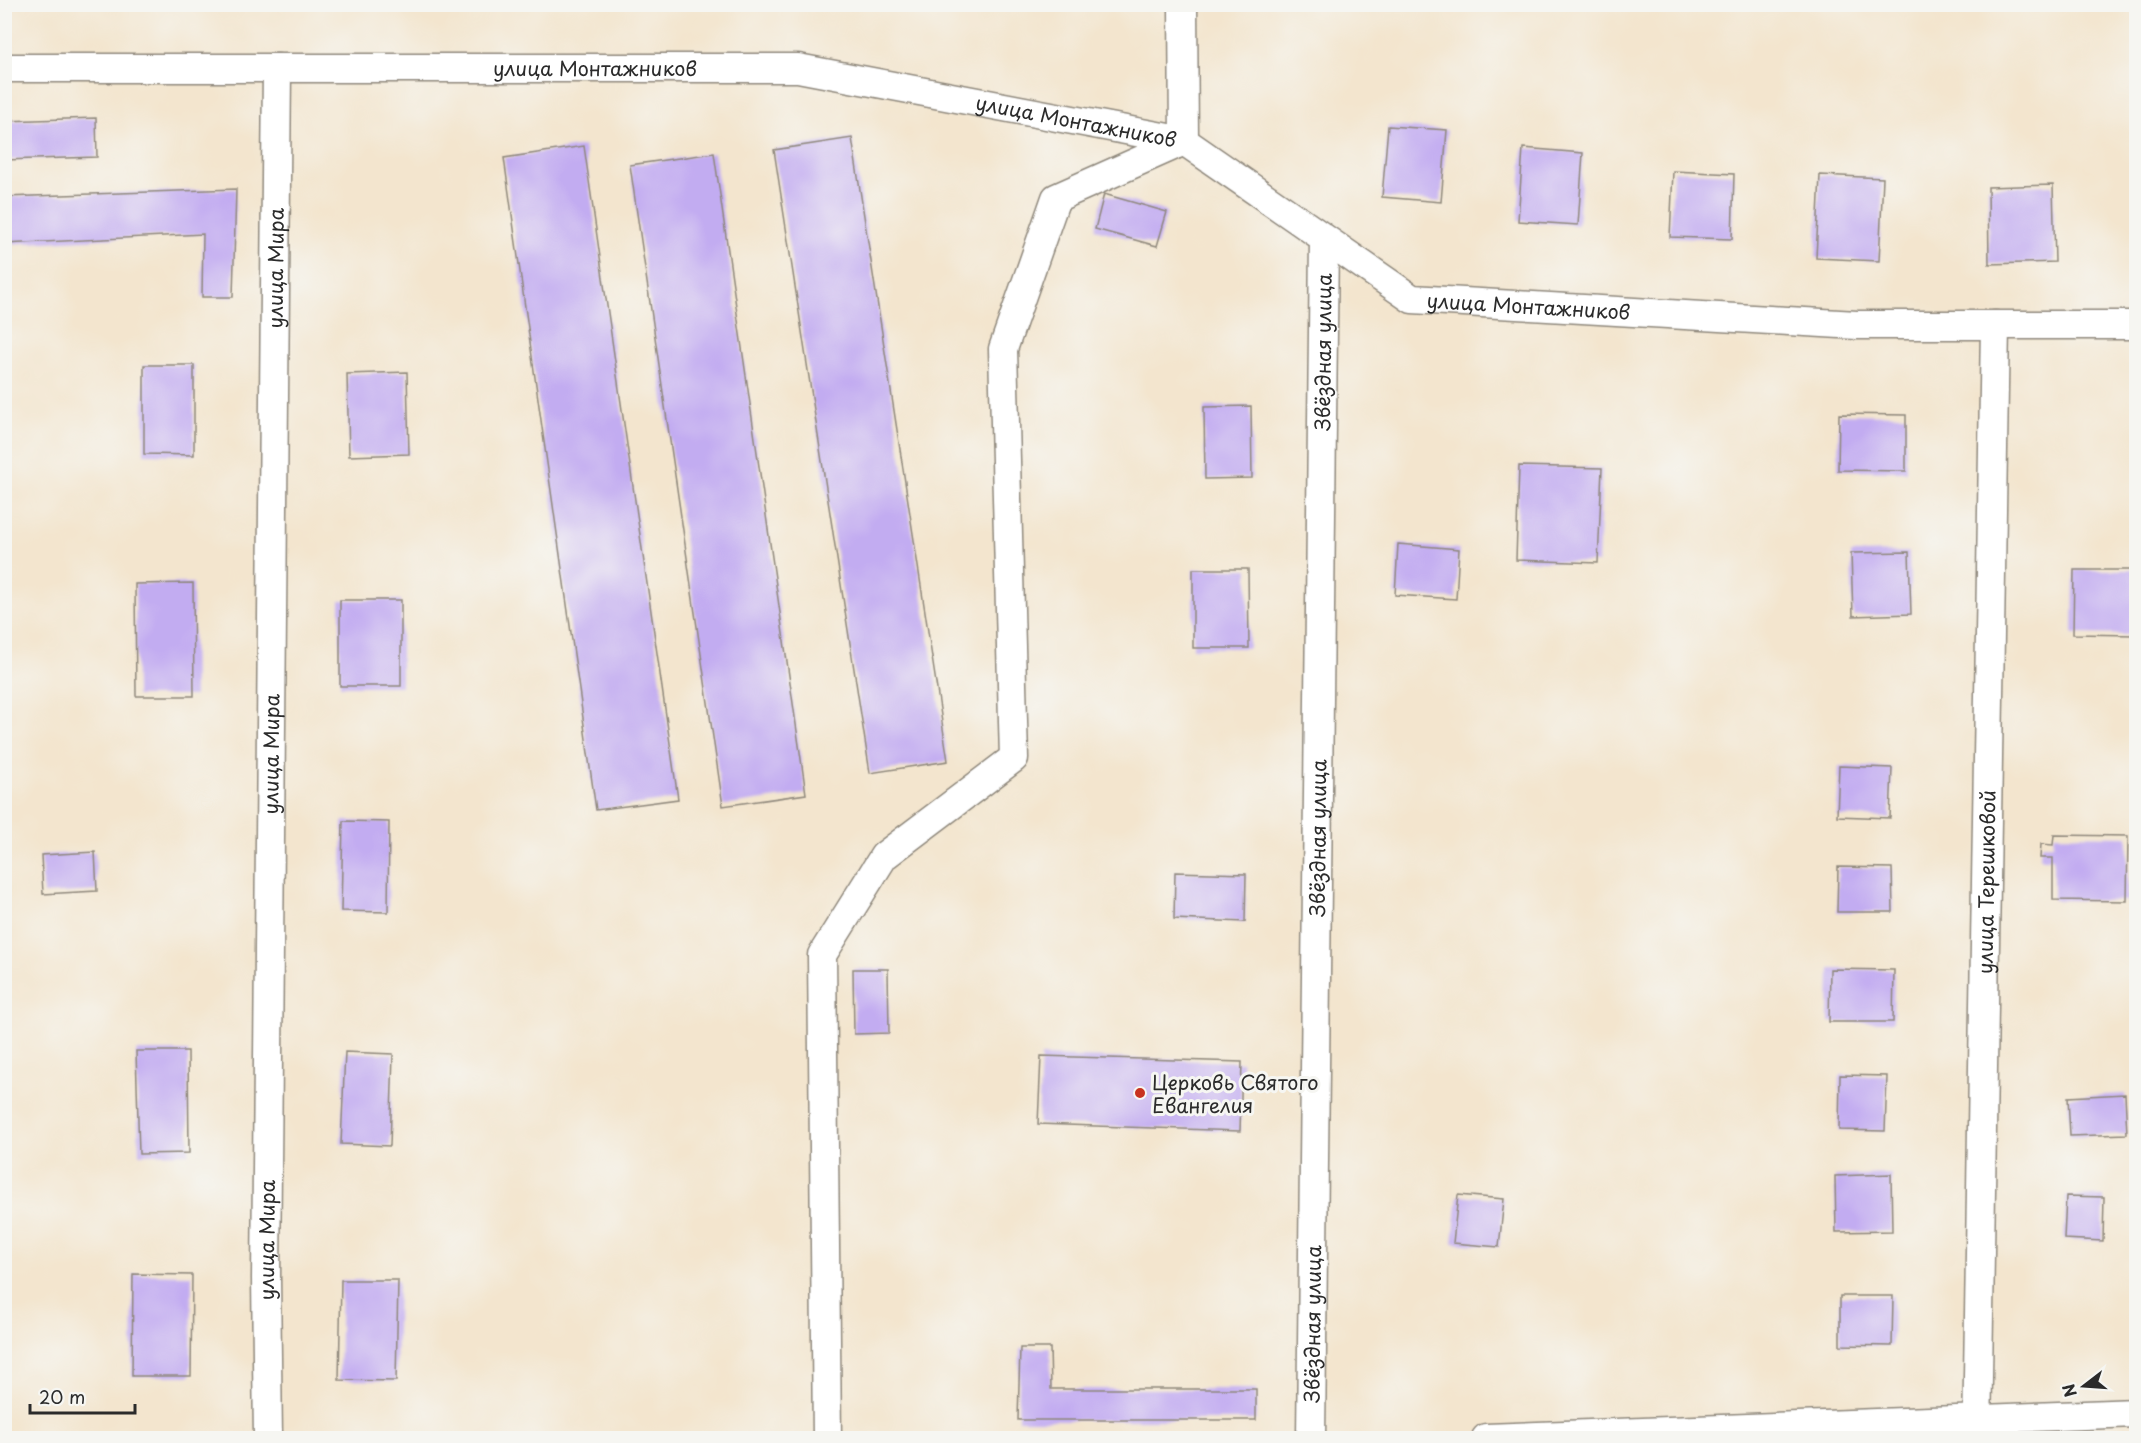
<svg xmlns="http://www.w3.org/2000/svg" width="2141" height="1443" font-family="'Playpen Sans',sans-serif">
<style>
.building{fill:#c2acf1}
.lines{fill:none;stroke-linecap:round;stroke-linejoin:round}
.street-casing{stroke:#8f887c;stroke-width:31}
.street{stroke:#fff;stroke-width:28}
.poi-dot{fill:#c8321e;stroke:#f6f6f2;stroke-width:2}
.labels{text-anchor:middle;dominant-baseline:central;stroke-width:6;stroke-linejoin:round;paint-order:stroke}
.street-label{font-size:20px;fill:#2b2b2b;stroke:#f6f6f2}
.poi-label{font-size:20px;fill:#2b2b2b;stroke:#f6f6f2;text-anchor:start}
</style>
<rect width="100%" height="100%" fill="#f6f6f2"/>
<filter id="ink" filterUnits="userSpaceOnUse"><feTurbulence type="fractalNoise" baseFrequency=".0167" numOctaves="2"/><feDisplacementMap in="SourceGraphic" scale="12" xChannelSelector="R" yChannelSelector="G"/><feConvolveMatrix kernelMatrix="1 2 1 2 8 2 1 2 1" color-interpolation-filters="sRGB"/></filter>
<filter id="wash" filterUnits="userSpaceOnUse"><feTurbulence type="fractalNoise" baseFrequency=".008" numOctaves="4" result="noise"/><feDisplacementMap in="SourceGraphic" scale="24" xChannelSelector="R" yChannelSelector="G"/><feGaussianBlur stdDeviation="1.35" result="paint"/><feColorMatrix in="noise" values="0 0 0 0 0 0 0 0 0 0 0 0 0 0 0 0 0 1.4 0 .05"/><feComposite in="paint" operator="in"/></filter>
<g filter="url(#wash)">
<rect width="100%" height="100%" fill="#f3e5ce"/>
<g id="blocks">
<path class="building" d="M96,118l1,39 -93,3v-39z
M1388,126l59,4 -6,72 -59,-5z
M852,138l96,623 -78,12 -96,-623z
M584,146l94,653 -82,11 -92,-652z
M1523,148l60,5 -5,72 -60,-4z
M714,153l92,641 -83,12 -93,-641z
M1673,171l61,3 -2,65 -62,-2z
M1820,175l63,3 -4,83 -63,-3z
M2053,185l2,77 -66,2 -1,-77z
M236,189l-3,108h-31l1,-63 -199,10v-47z
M1104,194l63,18 -10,34 -62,-17z
M144,365h50v90l-50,-1z
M407,372l2,82 -60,2 -2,-82z
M1251,406l1,72 -47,1 -1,-72z
M1839,414l67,1v56l-68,-1z
M1519,466l83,2 -4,95 -82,-3z
M1398,544l61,5 -3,50 -61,-4z
M1909,552l2,62 -58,2 -2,-63z
M1193,569h55l1,79h-56z
M2074,570h62v65l-63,-1z
M193,583l1,113h-58l-1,-112z
M340,600h61v86h-61z
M1839,766l53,2 -2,50 -53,-2z
M343,821l46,1 -1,90 -47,-1z
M2054,835l74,1 -1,65 -74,-1v-42h-13l1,-14 12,1z
M95,852l2,39 -54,3 -2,-39z
M1838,867l54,1 1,44h-56z
M1175,872l71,2 -1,48 -71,-3z
M853,969h35l1,64 -35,1z
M1830,969l64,1 -1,52h-64z
M136,1051h52l1,102 -50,1z
M345,1052l48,2 -3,92 -49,-2z
M1041,1056l201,6 -2,69 -202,-7z
M1840,1075l47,1 -2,55 -46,-1z
M2125,1094l2,40 -57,2 -2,-39z
M1891,1174l1,57 -56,1 -1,-56z
M1458,1195l46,4 -5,48 -46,-4z
M2066,1196l38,1 -1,44 -39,-2z
M133,1274l59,1 -1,101h-59z
M341,1280h57l-2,101 -57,-1z
M1840,1296h53l-1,50 -52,-1z
M1020,1348h30l1,41h205v31h-238z"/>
</g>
</g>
<g filter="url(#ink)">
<use href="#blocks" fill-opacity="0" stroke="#8f887c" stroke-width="1.5"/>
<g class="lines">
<defs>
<g id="street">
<path id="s1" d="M4,68h794l386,73 228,158 445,26h279"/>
<path id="s2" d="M268,1438l-2,-160 11,-1210"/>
<path d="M827,1438l-5,-483 62,-99 130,-98 -11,-409 53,-151 128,-57 -1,-137"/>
<path id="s3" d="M1311,1438l13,-1199"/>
<path d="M1486,1438l650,-25"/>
<path id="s4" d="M1977,1438l18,-1113"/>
</g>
</defs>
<use href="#street" class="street-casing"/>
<use href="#street" class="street"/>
</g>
</g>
<circle class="poi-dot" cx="1140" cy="1093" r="6"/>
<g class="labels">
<g class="street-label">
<text stroke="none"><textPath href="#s1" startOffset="591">улица Монтажников</textPath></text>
<text stroke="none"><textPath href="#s1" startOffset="1077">улица Монтажников</textPath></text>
<text stroke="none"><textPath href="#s2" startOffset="1170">улица Мира</textPath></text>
<text stroke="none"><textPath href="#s1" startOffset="1581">улица Монтажников</textPath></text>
<text stroke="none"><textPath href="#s3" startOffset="1086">Звёздная улица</textPath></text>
<text stroke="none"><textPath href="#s2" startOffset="684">улица Мира</textPath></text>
<text stroke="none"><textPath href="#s3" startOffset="600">Звёздная улица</textPath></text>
<text stroke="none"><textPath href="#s4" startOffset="556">улица Терешковой</textPath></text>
<text stroke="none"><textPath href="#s2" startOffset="198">улица Мира</textPath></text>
<text stroke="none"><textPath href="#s3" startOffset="114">Звёздная улица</textPath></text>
</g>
<g class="poi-label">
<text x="1152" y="1082">Церковь Святого<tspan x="1152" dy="23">Евангелия</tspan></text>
</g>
</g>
<rect width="2141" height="1443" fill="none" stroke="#f6f6f2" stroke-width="24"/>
<g transform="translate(2084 1386) rotate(253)" stroke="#f6f6f2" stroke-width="4.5" paint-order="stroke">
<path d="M0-4.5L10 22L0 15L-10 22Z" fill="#2b2b2b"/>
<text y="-9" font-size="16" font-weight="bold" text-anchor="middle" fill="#2b2b2b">N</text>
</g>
<path d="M30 1404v9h105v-9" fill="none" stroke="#2b2b2b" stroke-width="3"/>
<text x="39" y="1404" font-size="18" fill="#2b2b2b" stroke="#f6f6f2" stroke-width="4.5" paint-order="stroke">20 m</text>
</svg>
